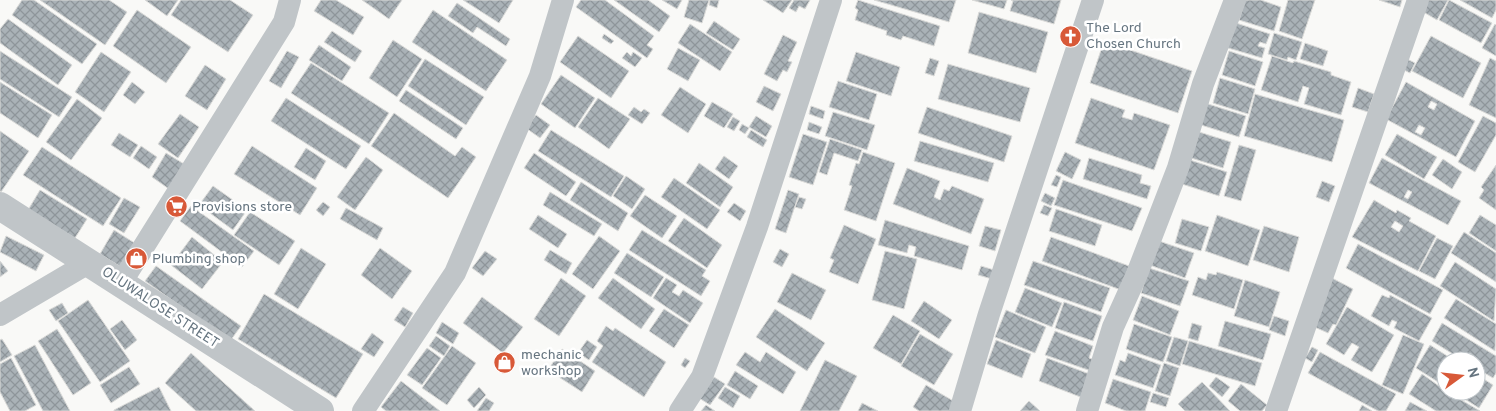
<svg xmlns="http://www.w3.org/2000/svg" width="1496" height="411" font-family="Overpass,sans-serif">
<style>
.building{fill:url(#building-cross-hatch);stroke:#dbdbd9;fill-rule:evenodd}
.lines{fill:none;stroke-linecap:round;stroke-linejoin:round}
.minor{stroke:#c0c5c8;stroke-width:22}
.tertiary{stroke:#c0c5c8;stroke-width:28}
.labels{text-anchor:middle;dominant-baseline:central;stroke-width:5;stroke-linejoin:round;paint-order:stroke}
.poi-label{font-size:14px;fill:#667580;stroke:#fff;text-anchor:start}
.street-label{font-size:14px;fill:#667580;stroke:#fff}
</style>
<defs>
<pattern id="building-cross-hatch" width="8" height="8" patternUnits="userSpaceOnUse" patternTransform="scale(1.25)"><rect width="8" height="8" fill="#aab2b7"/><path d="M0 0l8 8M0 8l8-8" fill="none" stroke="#8e959a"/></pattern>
</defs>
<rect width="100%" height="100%" fill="#f9f9f7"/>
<path class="building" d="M22,0h12l63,44 -15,20 -70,-49z
M40,0h69l18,12 -22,33z
M145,0h33l-11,16z
M181,0h49l23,15 -25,37 -57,-37z
M321,0h15l28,17 -11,18 -39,-24z
M362,0h40l-13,19z
M463,0h50l-14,23z
M581,0h24l49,36 -7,9 6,4 -6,9 -71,-51z
M614,0h34l22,16 -11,16z
M662,0h20l-5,9z
M689,0h20l-7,23 -18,-6z
M710,0h9l-2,8 -8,-3z
M763,0h29l-9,13z
M794,0h16l-5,9 -6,-3 -3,6 -7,-4z
M858,0l82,26 -6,20 -31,-10 -2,4 -15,-5 1,-4 -32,-11 3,-10 -3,-2z
M874,0h82l-7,22z
M972,0h35l-3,9z
M1011,0h50l-7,24 -44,-13 3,-10z
M1245,0h16l20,7 -7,24 -35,-11z
M1288,0h27l-13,39 -23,-8z
M1379,0h23l-2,7z
M1426,0h22l-11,20 -17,-10z
M1449,0l43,23 -11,20 -42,-23z
M1460,0h36v10l-4,8z
M457,3l53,36 -4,7 -29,-19 -4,6 -25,-17z
M137,10l54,37 -25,36 -53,-37z
M433,10l74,50 -21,31 -74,-49z
M979,12l69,20 -12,41 -68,-20z
M8,19l64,46 -14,20 -58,-42v-14z
M714,21l26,18 -7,11 -27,-17z
M1233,22l37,12 -4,10 -6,-2 -2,4 7,2 -3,10 -37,-11z
M690,24l42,28 -12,19 -42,-28z
M1495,24l1,1v31l-14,-8z
M332,31l30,20 -7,11 -31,-20z
M1274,33l28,9 -6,18 -8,-3 -1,3 -19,-6z
M604,34l10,7 -3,3 -9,-6z
M783,35l14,7 -9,19 4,1 -5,10 -4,-2 -6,11 -13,-7z
M578,36l51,35 -18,27 -51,-36z
M1431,36l50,27 -18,35 -51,-27z
M393,40l29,19 -25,38 -28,-19z
M1104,41l88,30 -14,42 -88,-30z
M1305,43l23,8 -5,15 -23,-7z
M319,45l32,22 -9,14 -33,-21z
M678,48l22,12 -12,21 -21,-12z
M0,51l72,46 -13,20 -59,-38z
M287,51l12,6 -18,31 -12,-7z
M1229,51l34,11 -8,24 -33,-11z
M101,52l30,20 -27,40 -29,-20z
M627,52l4,4 2,-4 9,6 -7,9 -13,-9z
M856,52l44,15 -9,29 -45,-15z
M1272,56l21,7 1,-2 37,11v3l20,7 -10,33 -37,-11 5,-16 -6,-2 -5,16 -37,-12z
M930,58l9,3 -5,15 -9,-3z
M1490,58l6,3v57l-27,-13z
M425,59l59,38 -18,28 -58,-39z
M1407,59l8,4 -5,10 -8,-4z
M311,63l78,50 -20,31 -78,-51z
M948,64l82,24 -10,34 -82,-23z
M205,65l21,14 -19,31 -22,-14z
M561,75l34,23 -20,30 -34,-24z
M1220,78l35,11 -7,25 -35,-11z
M838,81l39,13 -8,26 -40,-13z
M0,82l52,33 -14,23 -38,-25z
M132,82l13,10 -10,12 -12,-9z
M1406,82l69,39 -19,36 -70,-38zM1431,101l6,3 -3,6 -6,-3zM1419,125l6,3 -4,7 -6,-3z
M764,86l17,8 -8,17 -17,-9z
M680,87l26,17 -18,29 -27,-18z
M1358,88l16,6 -6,18 -16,-5z
M406,90l57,38 -7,11 -57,-38z
M1255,94l89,26 -12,42 -88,-26z
M286,98l75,48 -15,23 -75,-48z
M598,98l32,21 -21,30 -31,-22z
M1091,98l34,12 -3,7 10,3 2,-7 36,12 -16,45 -79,-27z
M77,99l25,19 -31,42 -25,-18z
M712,102l21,12 -9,14 -20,-12z
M1205,103l41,13 -7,21 -41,-13z
M811,106l14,5 -2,8 -14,-5z
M634,107l7,5 3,-3 6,4 -8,11 -14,-9z
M927,107l85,29 -8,26 -86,-29z
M833,112l42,13 -8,25 -42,-14z
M394,113l61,43 7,-9 14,10 -28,41 -77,-52z
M180,114l19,13 -21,31 -20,-14z
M536,115l14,10 -10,13 -14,-10z
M756,116l16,10 -6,11 -17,-10z
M1483,116l13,7v12l-21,37 -17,-10z
M733,117l7,4 -6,10 -7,-4z
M809,122l13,5 -3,7 -12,-4z
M742,124l7,4 -4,6 -6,-4z
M551,130l73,46 -13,21 -73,-46z
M751,130l16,10 -4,7 -16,-10z
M0,131l29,20 -28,41 -1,-1z
M1196,131l35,11 -8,26 -35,-11z
M119,133l19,12 -8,12 -19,-12z
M803,134l24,8 -14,43 -24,-8z
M1397,134l40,23 -13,22 -39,-24z
M830,139l32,11 -4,11 -24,-8 -7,22 -8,-3z
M920,141l74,22 -6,19 -74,-21z
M1239,145l17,5 -15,51 -17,-5z
M141,146l16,11 -8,12 -16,-11z
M252,146l65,42 -17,27 -66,-41z
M42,147l79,51 -18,28 -80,-51z
M306,148l20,13 -11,19 -21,-13z
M863,152l32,11 -19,58 -32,-11 8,-24 -3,-1 7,-22 3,1z
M1065,152l16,8 -9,19 -16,-8z
M166,153l18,11 -15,25 -17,-12z
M534,153l42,29 -10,14 -42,-28z
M724,156l14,10 -9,13 -14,-10z
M366,157l17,13 -28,40 -18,-13z
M1089,158l53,17 -2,8 11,3 -4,13 -64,-20z
M1382,158l79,43 -13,24 -79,-42zM1408,190l4,2 -4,7 -4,-2z
M1443,159l19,13 -10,17 -20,-14z
M1190,160l37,12 -8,24 -37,-12z
M699,163l34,24 -13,20 -34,-24z
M1496,165v45l-17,-12 5,-8 -3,-3z
M907,168l33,13 -6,16 6,3 4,-11 5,2 3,-5 32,13 -13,35 -78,-30z
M1056,175l5,2 -4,10 -6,-2z
M626,176l19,13 -13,20 -19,-13z
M674,178l46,32 -13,19 -46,-32z
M1063,180l79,28 -10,23 -78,-26z
M1322,181l13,5 -6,16 -13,-5z
M581,182l47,31 -10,18 -48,-31z
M213,186l34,24 -14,20 -34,-25z
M40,190l47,29 -12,19 -47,-28z
M788,190l11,4 -13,39 -11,-4z
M550,192l52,32 -8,12 -51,-31z
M1045,193l10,5 -4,8 -10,-5z
M645,195l32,21 -15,22 -32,-22z
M799,197l7,2 -4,10 -7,-2z
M124,198l16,9 -16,26 -15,-9z
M1374,200l22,13 1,-3 14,8 -2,3 27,15 -18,35 -66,-34zM1395,221l8,5 -4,6 -8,-5z
M323,202l7,5 -7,9 -7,-6z
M734,203l12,8 -6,10 -13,-9z
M1044,205l8,3 -4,8 -8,-3z
M191,206l63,45 -12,16 -62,-46z
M346,208l37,20 -6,12 -37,-21z
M1056,209l46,16 -7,21 -46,-15z
M250,212l45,29 -16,24 -45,-30z
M538,215l29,19 -9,14 -29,-19z
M1217,215l43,15 -12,36 -43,-15z
M1480,215l16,10v26l-27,-18z
M684,218l38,27 -15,23 -39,-27z
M1182,219l27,8 -8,24 -26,-8z
M885,220l84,26 -7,24 -48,-14 2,-9 -7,-2 -2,8 -29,-8z
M844,225l32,14 -18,45 -29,-12 5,-12 -4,-2z
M985,226l16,4 -6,21 -16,-5z
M1264,226l35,11 -10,35 -36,-12z
M114,230l22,14 -15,23 -21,-13z
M642,230l64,40 -4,6 8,5 -9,15 -72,-46z
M1464,232l32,21v29l-45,-29z
M6,236l38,19 -8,16 -36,-19z
M599,236l21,15 -27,38 -21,-15z
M192,237l31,25 -21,27 -31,-24z
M1051,237l78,29 -8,24 -79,-29z
M1437,238l16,8 -18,33 -16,-8z
M1156,240l38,13 -9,25 -38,-14z
M1358,244l85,46 -13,24 -84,-46z
M301,248l25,16 -28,45 -24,-15z
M380,248l32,23 -20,28 -31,-24z
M780,249l9,5 -7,13 -9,-5z
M550,250l22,13 -6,11 -22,-14z
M485,251l12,8 -14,17 -11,-8z
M885,251l32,8 -13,50 -32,-9z
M627,253l37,24 -13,20 -37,-24z
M0,261l8,10 -8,6z
M1033,261l77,27 -9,24 -77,-27z
M1455,262l41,27 -2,32 -54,-35z
M156,266l85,60 -11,15 -85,-60z
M981,266l13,4 -2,9 -14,-4z
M1149,268l40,13 -9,25 -39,-13z
M1217,272l26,8 -9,29 -42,-14 6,-18 8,3 2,-7 8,2z
M792,273l34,17 -15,30 -34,-18z
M1330,277l23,12 -17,36 -3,-1 -5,9 -18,-8z
M561,278l25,18 -27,40 -25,-17z
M613,278l42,31 -14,20 -43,-31z
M666,278l11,7 -5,7 7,4 4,-6 20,13 -13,20 -37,-25z
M1245,280l35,12 -11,35 -35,-11z
M1025,288l37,15 -10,24 -37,-15z
M264,294l99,60 -27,44 -98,-59z
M1382,295l7,3 1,-3 42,23 -13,23 -25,-13 3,-6 -5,-2 -3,6 -18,-10z
M1142,296l37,15 -9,24 -37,-15z
M482,297l41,30 -20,26 -40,-30z
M1456,299l40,25 -1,27 -51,-33z
M88,300l42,61 -30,21 -42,-61z
M924,301l28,19 -13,19 -28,-18z
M1064,302l38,14 -9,25 -38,-13z
M62,303l6,10 -12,8 -7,-11z
M403,307l10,6 -8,14 -11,-7z
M1347,307l47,28 -22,37 -21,-12 8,-13 -7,-4 -8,12 -18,-11z
M664,309l25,16 -15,23 -25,-17z
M775,309l50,34 -18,28 -51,-34z
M1006,310l40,17 -11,26 -40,-16z
M893,315l27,16 -19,33 -28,-16z
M1274,316l15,5 -4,15 -16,-6z
M122,320l15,20 -12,10 -15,-21z
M1225,321l46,13 -8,26 -45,-14z
M442,322l17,11 -6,11 -17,-11z
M1192,323l10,3 -4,15 -10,-3z
M1442,323l54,33v17l-3,5 -17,-10v-7h-12l-32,-20z
M1134,324l38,13 -9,25 -37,-13z
M606,326l7,5 2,-3 51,34 -22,35 -52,-35 11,-16 -6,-5z
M57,329l34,54 -18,12 -35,-54z
M1055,331l38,15 -4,12 6,2 -4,11 -46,-16z
M372,333l12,9 -10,15 -13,-8z
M920,334l33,20 -19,31 -33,-19z
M1403,335l21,9 -21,50 -21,-9z
M436,336l14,10 -6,10 -15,-10z
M1174,337l14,4 -8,25 -14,-5z
M2,339l10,16 -12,7v-22z
M587,340l10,7 -8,13 -11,-7z
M996,340l35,14 -9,24 -35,-14z
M1189,341l73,22 -7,23 -73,-22z
M35,345l35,66h-27l-29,-55z
M1430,345l25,16h-9v26l-30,-19z
M452,346l24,17 -29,42 -25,-17z
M1312,347l6,3 -6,12 -7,-4z
M427,348l14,10 -19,27 -15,-10z
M562,349l33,22 -13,21 -34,-22z
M745,352l15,10 6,-10 30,20 -13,22 -47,-29z
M1320,352l76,42 -10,17h-8l-70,-38z
M191,353l64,58h-59l-31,-28z
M1128,353l33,12 -8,23 -38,-13 5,-15 5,2z
M11,358l25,47 -11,6h-15l-10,-19v-28z
M685,358l5,3 -5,7 -4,-3z
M1047,358l45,17 -9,23 -44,-17z
M825,360l32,16 -18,35h-39z
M1164,363l15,5 -9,28 -15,-5z
M129,367l11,17 -29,19 -11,-18z
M735,371l23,15 -8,13 -23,-14z
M1422,374l24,17 34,20h-44l-27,-17z
M1476,374l17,11 -14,23 -27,-17h24z
M714,377l11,7 -15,21 -11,-7z
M1216,377l14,10 -8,10 -13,-11z
M1113,379l38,13 -6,19h-19l-21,-8z
M401,381l39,30h-54l-5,-4z
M1202,382l28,29h-45l-7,-7z
M1241,384l26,21 -5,6h-22l-12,-10z
M926,385l29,17 -6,9h-30l-6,-4z
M159,387l12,24h-57v-1z
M479,387l7,8 -12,13 -7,-8z
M725,387l15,9 -7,12 -15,-10z
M1153,393l16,5 -3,9 -16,-5z
M486,398l8,5 -5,8h-12z
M1029,401l11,10h-20z
M1410,402l17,9h-22z
M862,403l16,8h-20z
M706,405l9,6h-14z
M1362,405l10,6h-13z"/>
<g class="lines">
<path class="minor" d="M121,283l163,-261 6,-22
M0,315l90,-53
M363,411l92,-138 85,-197 23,-76
M680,411l22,-34 55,-150 74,-227
M960,411l29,-97 104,-314
M1087,411l26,-84 24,-53 41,-106 25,-84 32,-84
M1276,411l142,-411"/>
<path class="tertiary" d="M0,206l320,205"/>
</g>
<defs>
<symbol id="church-disc" viewBox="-11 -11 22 22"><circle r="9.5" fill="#d85938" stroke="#fff"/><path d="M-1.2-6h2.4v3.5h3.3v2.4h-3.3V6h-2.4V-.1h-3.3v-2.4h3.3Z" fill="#fff"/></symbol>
<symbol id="supermarket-disc" viewBox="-11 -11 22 22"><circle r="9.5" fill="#d85938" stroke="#fff"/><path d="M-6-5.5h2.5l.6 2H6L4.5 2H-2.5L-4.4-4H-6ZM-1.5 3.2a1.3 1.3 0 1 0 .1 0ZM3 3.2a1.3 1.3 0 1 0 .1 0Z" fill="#fff"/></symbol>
<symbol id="shop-disc" viewBox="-11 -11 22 22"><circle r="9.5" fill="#d85938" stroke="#fff"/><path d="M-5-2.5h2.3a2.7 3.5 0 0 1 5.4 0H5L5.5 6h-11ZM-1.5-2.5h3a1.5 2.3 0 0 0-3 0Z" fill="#fff"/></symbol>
</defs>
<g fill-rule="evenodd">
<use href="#church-disc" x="1058" y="24" width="25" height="25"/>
<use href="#supermarket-disc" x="164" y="194" width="25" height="25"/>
<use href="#shop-disc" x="124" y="246" width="25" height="25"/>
<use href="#shop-disc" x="492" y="350" width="25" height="25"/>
</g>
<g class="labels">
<g class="poi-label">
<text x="1086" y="28">The Lord<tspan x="1086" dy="16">Chosen Church</tspan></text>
<text x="192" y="207">Provisions store</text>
<text x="152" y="259">Plumbing shop</text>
<text x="521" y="355">mechanic<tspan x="521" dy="16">workshop</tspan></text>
</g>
<g class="street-label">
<text transform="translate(160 308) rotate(33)">OLUWALOSE STREET</text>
</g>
</g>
<g transform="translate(1461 376) rotate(75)"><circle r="24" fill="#ffffff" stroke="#c2c8cc"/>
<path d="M0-4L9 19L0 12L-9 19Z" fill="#d85938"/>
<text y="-8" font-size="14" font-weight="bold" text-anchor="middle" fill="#667580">N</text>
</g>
</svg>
